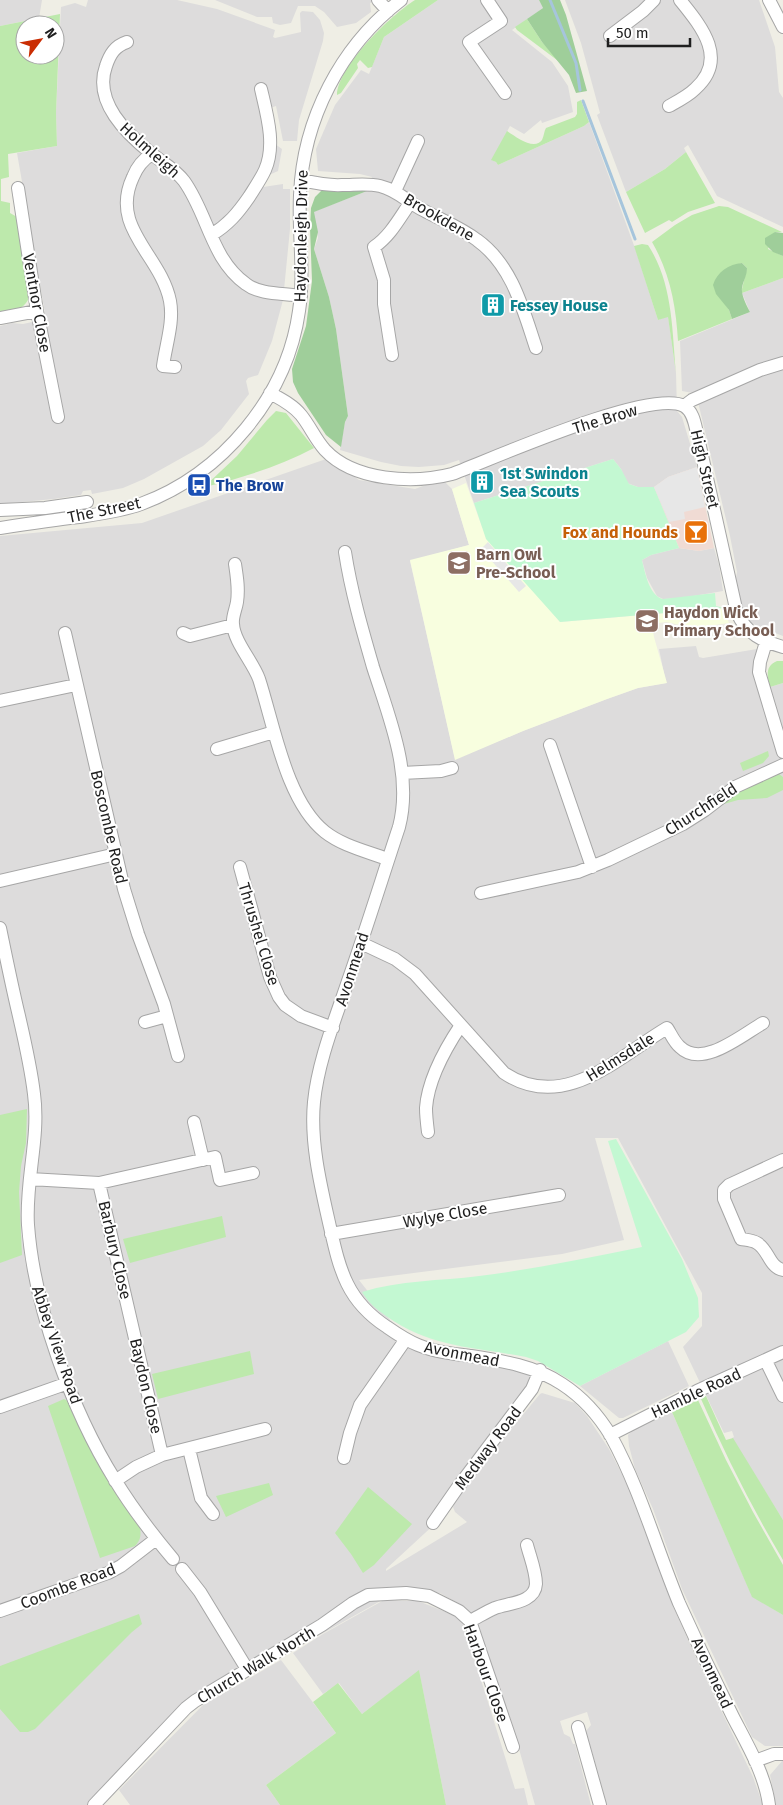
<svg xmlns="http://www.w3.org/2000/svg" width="783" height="1805" font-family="'Fira Sans',sans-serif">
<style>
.residential{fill:#dddcdc}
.commercial{fill:#f0dbd4}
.education{fill:#f8fedf}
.grass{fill:#bde9ac;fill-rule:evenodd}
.forest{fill:#9fce9a}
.park{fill:#c3f8d2}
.parking{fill:#e7e7e7}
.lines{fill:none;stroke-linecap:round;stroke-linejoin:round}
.stream{stroke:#a6c5dc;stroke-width:3}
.minor-casing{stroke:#a6a6a6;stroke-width:14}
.minor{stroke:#fff;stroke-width:12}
.labels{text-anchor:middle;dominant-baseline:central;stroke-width:4;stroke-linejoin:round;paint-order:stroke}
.street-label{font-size:16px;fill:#1f1f1f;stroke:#fff}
.culture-label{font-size:16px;font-weight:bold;fill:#0d838f;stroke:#fff;text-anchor:start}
.transit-label{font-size:16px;font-weight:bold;fill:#164399;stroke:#fff;text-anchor:start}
.food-label{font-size:16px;font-weight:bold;fill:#c56008;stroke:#fff;text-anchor:end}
.education-label{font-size:16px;font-weight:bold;fill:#785e54;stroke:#fff;text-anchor:start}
</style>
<rect width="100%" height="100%" fill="#efeee5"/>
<path class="residential" d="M0,0h42l-3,18 -39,8z
M88,0h89l40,9 58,21 -2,7 2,1 26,-6 -1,-19 2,-2 11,1 7,8 4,13 -1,8 -24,79 -2,21h-14l-7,-35 -6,2 5,36 7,5 -4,22 -9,4 -6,12 20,-3v5h7v40l-7,71 -11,41 -14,34 -10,3 -2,3 3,13 -28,36 -18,16 -59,33 -21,9 -31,6 -1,-4 -8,1 -2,4 -27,4 -54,5v-178l12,-3 11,1 23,-5 -29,-166 40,-7 -1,-33 5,-106 14,-4 11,4z
M215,0h161l-6,3 1,9 -15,11 -19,4 -13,-15 -9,-6h-17l-7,17 -11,2 -7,-2 -1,-6h-15z
M438,0h101l4,8 -31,22 40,32 16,24 5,26 -31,11 -1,-3 -17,14 -14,-8 -18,34 4,2 2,3 86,-39 5,-4 47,129 22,69 10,-4 8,57 1,38 5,6 15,50 -29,10 -14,10h-16l-11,-4 -6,-14 -8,-10 -139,44 -15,-43 -15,5 -25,2 -18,-1 -20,-4 -41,-12 5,-28 3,-6 -12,-87 -7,-32 -15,-48 4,-11 -5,-26 54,-21 5,-14 -12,-3 -42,-3 -2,-22 19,-44 26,-35 8,4 15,-37z
M565,0h194l16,47 4,45 4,6v129l-66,-31 -29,-51 -4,3 2,4 -21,17 -39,23 -29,-77 3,-2 -19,-70z
M783,278v358l-26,-10 -7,-4 -7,-9 -7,-35 1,-6 -7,-36 -32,-134 -5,-9 -11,-2 -2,-50 70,-29 -8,-19z
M329,458l30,22 56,9 27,-10 10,10 17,56 -59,16 45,198 68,-28 84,-32 31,-11 28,-5 -7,-34 37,-3 3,11 4,1 54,-9 13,38 13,-4v837l-51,-82 2,-1 -2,-6 -8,2 -41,-86 19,-21v-33l-84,-155h-23l29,102 -62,14 -203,26 32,41 36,28 113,26 -102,146 -52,48v2l81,-49 -12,-10 -2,-5 7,-16 80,-97 2,-1 33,10 12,13 22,33 19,37 45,120 25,56 55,115 10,28h-156l-21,-74 5,-6 -4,-13 -27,9 4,13 6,3 3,7h2l16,61h-56l-28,-98 -3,-2 -27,-82 -5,-9 -6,-6 -26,-15 -44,-5 -3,6 -100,56 -12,4 -87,55 -76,79 -23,17h-95v-1269l142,-13z
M679,548l20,3 15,-3 5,17 4,26 -42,7 -18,1 -6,-3 -10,-18 -5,-18 9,-5z
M668,1341l21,45 -66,32h-4l-39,-32z
M672,1412l80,184 31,19v131h-18l-13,-9 -70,-148 -29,-80 -18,-40 -6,-23 -1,-11 4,-4z
M384,1600l34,1 33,13 7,4 5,6 25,78 27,87 9,-1 4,17h-82l-27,-134 -57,43 -23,-31 -16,11 -30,-41 30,-19z
M281,1660l55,73 -70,52 14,20h-150l-11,-15 84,-85z
M783,1760v45h-7l-6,-30z"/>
<path class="commercial" d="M697,467l17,81 -15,3 -20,-3 -25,-61 14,-10z"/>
<path class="education" d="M466,483l16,44 78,95 164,-14 5,15 -29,4h-11l-23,-5 -14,2 2,13 13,46 -29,5 -31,11 -84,32 -68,29 -45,-200 59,-15 -17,-56z"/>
<path class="grass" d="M415,0h23l-54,37 -12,30 -4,1 -8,-8 -3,4 1,4 -17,25 -4,2c1,-29 54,-80 78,-95z
M60,14l-4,99 1,33 -49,8 1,23 -8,2v22l9,2v10l7,4 13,79c-7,15 -14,14 -30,16v-286zM25,25h30v30h-30z
M527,19l15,23 19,21 -44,-33 -2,-3z
M581,100l8,22 -5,4 -86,39 -2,-3 -5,-2 16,-29c8,5 27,20 35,9 2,-4 2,-9 4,-12l29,-11 2,-3v-12z
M686,152l29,51 -27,9 -16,10 -3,-2 -24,13 -19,-41 39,-23z
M719,206l9,1 54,25h-7l-7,17 15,7v22l-41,15v-4l5,-21 -5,-5 -11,4 -10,31 8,12 3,9 -54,22c-2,-35 -8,-68 -26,-99l23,-17 17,-10z
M642,244l6,1c25,38 24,85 28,128l-8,-56 -10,3 -24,-74z
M276,411l10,2 28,35c-34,18 -72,30 -110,39l33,-31 30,-36z
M777,661h6v22l-13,4c-3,-11 -5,-21 7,-26z
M768,751l1,5 -6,7 -20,8 -3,-8z
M769,774h10l4,3v13l-16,8 -29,2 -14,4 -1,-2 12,-11z
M27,1109l-1,34 -5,23 -2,26 3,63 -22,8v-148z
M222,1216l4,21 -96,26 -7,-24z
M250,1351l4,23 -96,25 -6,-25z
M706,1396l20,44 7,-2 50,82v40c-31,-52 -58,-106 -82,-161z
M64,1399l6,3 18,39 22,43 30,43c1,8 1,13 -5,19l-35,12 -52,-152z
M698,1400l28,60 27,52 30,53v50l-31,-18 -80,-185z
M269,1483l4,12 -47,22 -10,-21z
M368,1487l44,37 -38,41 -11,8 -12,-19 -16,-21z
M139,1614l3,10 -10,8 -97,97 -7,3h-8l-20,-23v-43z
M419,1670l27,135h-166l-14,-20 70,-52 -23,-31 25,-19 24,31z"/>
<path class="forest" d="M539,0h21l6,15 21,76 -11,2 -7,-18 -27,-33 -15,-23 16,-11z
M368,188l-1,3 -53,21 4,20 -4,17 15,48 7,32 12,87 -3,6 -4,25 -15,-12 -28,-42 -5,-11 -1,-13 14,-43 6,-45 -2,-53 1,-20 4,-11 7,-7z
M775,232l8,1v23l-10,-4 -8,-8v-6z
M742,263l5,5c0,8 -4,13 -5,20 -1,7 5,18 8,24l-18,7 -3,-9 -13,-16 -3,-9c4,-13 16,-21 29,-22z"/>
<path class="park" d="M613,459l8,10 8,15 9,3h16l25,61 -28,7 -9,5c3,12 7,36 21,39l52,-6 1,13 8,2 -164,14 -74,-83 -12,-36z
M616,1139l66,120 16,39 1,19 -13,15 -106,54 -42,-25 -12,-4c-51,-10 -95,-9 -140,-41 -10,-7 -18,-14 -24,-24 38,-12 78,-11 117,-16 55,-7 109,-18 163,-29l-34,-106z"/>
<path class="parking" d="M697,467l8,40 -21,5 1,7 -16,3 -15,-35 14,-10z
M488,542l38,44 -7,6 -38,-43z"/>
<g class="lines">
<path class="stream" d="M550,0l26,63 4,27
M583,101l52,138"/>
<defs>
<path id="minor" d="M378,0l10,11
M487,0l14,21 -32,21 36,51
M769,0l14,27
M610,36l33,-25 11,-11
M127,42c-12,4 -17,12 -21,24 -13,36 21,68 46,88 11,9 24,16 32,27 24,33 27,78 62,103 14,11 38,9 55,12
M669,106c9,-5 19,-10 26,-17 34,-30 6,-63 -15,-89
M152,154c-10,6 -15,13 -19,23 -24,51 28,78 37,124 4,21 -4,43 -7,65l12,1
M301,180c14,3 27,6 41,5 13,0 26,-2 38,1 17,4 29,17 43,24 18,10 37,17 54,30 35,25 46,69 59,108
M18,188l19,123 21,106
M395,191l23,-50
M211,235c17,-10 27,-22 38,-38 5,-8 12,-18 16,-27 11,-25 2,-55 -4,-81
M0,318l37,-7
M392,355l-8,-51v-24l-10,-33c16,-11 25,-28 36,-44
M270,393c11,6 23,12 31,22 9,11 14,24 24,35 29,31 88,34 127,24 40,-15 199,-86 232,-68 9,5 11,18 13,27l40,180c10,21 25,28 46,34
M686,407l2,-4 4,-3 68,-30 23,-7
M0,510l45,-2 42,-6
M0,528c26,-4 52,-8 79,-11 20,-3 43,-6 62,-13 81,-30 146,-107 158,-193 6,-39 -1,-77 1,-116 3,-76 41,-149 101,-195
M345,552c6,39 17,77 28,115 16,50 40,107 26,160 -17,51 -33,103 -51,154 -13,39 -30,80 -34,121 -4,41 7,85 16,125 10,44 17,74 57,100 10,7 21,14 31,18 17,7 36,9 53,11 32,5 64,10 91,28 20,13 37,32 49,52 29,53 45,111 68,167 17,38 35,76 54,114 14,27 32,57 36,88
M235,564c2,13 4,25 2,38 -1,7 -5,15 -4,22 1,18 20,38 26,55 15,46 27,122 66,153 18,14 41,19 62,27
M65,633l59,256 14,45 26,70 14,52
M183,633l7,3 43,-11
M766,642l-6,20 -1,10 24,80
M0,701l76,-16
M550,745l42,122
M217,749l57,-17
M402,773l39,-2 11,-3
M240,867l30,110 9,20 6,8 16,11 32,12
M0,881l116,-27
M481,893l97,-21 30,-12 75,-36 22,-14 30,-23 48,-22
M0,928c6,29 12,59 19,88 6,26 12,52 15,78 6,44 -9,87 -6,131 6,82 44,186 87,255 17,28 37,54 58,79
M361,943l34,16 20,15 89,99c60,40 114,-16 163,-45 4,6 7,14 13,19 22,22 62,-12 83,-24
M145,1022l22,-6
M194,1122l9,38
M428,1132c-1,-8 -2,-16 -2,-24 2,-29 19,-59 35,-83
M783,1160l-54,25 -5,5v9l17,40c6,1 11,1 16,4 12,7 12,24 26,27
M30,1179l69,4 116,-26 5,23 33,-7
M99,1183l63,272 -26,12 -21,14
M331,1234l228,-39
M766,1361l17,35
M0,1407l68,-24
M610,1435l87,-44 86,-39
M189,1449l12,49 12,16
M162,1455l103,-26
M344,1458l6,-25 10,-28 46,-66
M433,1523l25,-36 74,-98 8,-19
M182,1569l18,23 47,77
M0,1611l108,-38 13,-7 35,-27
M470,1621c8,-4 16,-9 25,-13 13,-5 40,-5 41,-24 0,-13 -6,-27 -9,-39
M578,1727l22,78
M755,1761l19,-7h9
M94,1805l92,-97 9,-7 127,-76 31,-22 15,-8 38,-2 23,3 30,15 11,10 43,126"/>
</defs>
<use href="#minor" class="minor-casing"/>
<use href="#minor" class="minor"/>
</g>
<defs>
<symbol id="building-square" viewBox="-11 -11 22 22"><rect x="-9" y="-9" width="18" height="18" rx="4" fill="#0f9aa8" stroke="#fff"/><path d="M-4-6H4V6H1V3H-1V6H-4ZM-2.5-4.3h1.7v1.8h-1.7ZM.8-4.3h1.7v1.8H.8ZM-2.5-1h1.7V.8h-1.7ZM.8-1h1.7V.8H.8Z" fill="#fff"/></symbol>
<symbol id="bus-square" viewBox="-11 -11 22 22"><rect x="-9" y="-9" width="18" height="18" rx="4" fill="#1a4fb4" stroke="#fff"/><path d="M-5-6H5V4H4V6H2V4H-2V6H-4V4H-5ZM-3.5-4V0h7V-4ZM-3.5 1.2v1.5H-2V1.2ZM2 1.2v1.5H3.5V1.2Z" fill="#fff"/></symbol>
<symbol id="bar-square" viewBox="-11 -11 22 22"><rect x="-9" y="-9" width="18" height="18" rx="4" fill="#e8710a" stroke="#fff"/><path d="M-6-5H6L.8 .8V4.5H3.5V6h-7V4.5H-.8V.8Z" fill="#fff"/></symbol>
<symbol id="school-square" viewBox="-11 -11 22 22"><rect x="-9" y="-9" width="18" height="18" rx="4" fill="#8d6e63" stroke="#fff"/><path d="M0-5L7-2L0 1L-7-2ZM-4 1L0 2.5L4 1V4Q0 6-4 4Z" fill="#fff"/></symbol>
</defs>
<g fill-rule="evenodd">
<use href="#building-square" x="479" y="291" width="28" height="28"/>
<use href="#building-square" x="468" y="468" width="28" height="28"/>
<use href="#bus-square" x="185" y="471" width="28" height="28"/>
<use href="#bar-square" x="682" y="518" width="28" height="28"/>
<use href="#school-square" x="445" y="549" width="28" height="28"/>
<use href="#school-square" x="633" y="607" width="28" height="28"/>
</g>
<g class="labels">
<g class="street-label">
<text transform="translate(150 150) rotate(42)">Holmleigh</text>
<text transform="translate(439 217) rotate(30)">Brookdene</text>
<text transform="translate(301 236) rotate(-89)">Haydonleigh Drive</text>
<text transform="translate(37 303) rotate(80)">Ventnor Close</text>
<text transform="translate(605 419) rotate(-17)">The Brow</text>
<text transform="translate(705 469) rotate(77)">High Street</text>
<text transform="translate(104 510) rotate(-12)">The Street</text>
<text transform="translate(701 809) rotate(-33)">Churchfield</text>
<text transform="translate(109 827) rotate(77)">Boscombe Road</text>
<text transform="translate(259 934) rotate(73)">Thrushel Close</text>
<text transform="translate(352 969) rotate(-72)">Avonmead</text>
<text transform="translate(620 1057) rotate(-32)">Helmsdale</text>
<text transform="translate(445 1215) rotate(-10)">Wylye Close</text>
<text transform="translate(115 1250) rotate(77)">Barbury Close</text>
<text transform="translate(57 1345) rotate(71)">Abbey View Road</text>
<text transform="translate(462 1354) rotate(11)">Avonmead</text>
<text transform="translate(146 1386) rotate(77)">Baydon Close</text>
<text transform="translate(696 1393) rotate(-25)">Hamble Road</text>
<text transform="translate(488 1448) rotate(-53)">Medway Road</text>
<text transform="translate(68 1586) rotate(-21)">Coombe Road</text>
<text transform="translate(256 1665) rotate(-31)">Church Walk North</text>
<text transform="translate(486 1673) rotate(70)">Harbour Close</text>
<text transform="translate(712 1673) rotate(65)">Avonmead</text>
</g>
<g class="culture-label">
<text x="510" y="305">Fessey House</text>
<text x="500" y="473">1st Swindon<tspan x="500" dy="18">Sea Scouts</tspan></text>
</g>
<g class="transit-label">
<text x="216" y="485">The Brow</text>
</g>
<g class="food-label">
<text x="678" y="532">Fox and Hounds</text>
</g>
<g class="education-label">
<text x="476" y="554">Barn Owl<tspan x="476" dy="18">Pre-School</tspan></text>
<text x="664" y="612">Haydon Wick<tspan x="664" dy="18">Primary School</tspan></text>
</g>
</g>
<g transform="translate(40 40) rotate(58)"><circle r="24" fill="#ffffff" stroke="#a5a5a5"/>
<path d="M0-4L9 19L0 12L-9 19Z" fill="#ca2d03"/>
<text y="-8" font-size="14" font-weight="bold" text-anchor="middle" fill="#1f1f1f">N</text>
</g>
<path d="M608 38v8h82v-8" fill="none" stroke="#1f1f1f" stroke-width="2.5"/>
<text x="616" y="38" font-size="15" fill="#1f1f1f" stroke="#ffffff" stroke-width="4" paint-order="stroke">50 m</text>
</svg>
